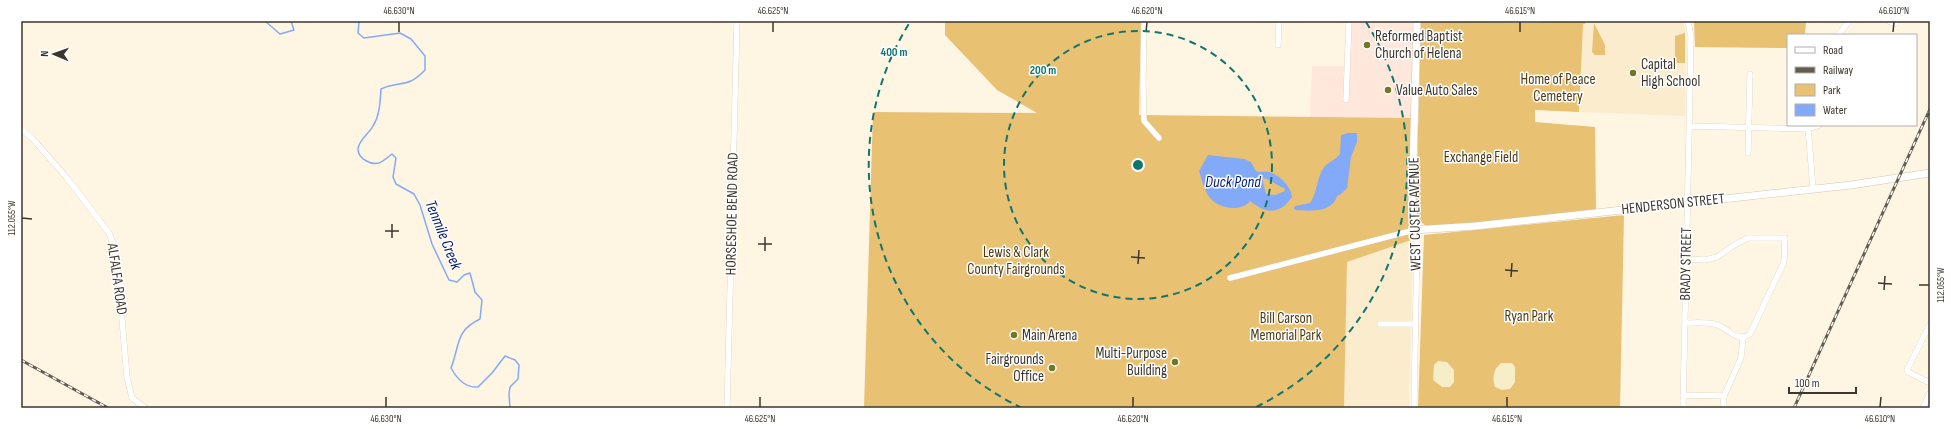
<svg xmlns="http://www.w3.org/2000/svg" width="1951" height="429" font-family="'Sofia Sans Condensed',sans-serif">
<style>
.commercial{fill:#ffe7dc}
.built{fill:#fbecce}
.green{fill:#e8c172}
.sand{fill:#f7edc7}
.water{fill:#83aaf8;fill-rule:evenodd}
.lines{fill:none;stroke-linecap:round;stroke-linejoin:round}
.stream{stroke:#83aaf8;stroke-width:1.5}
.minor-casing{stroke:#d3c8b3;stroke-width:6}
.major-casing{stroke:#d3c8b3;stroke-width:8}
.minor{stroke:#fff;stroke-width:5.5}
.major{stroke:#fff;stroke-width:7}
.rail-casing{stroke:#625c51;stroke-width:3}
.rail{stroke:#fff;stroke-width:1.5;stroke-dasharray:4.5;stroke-linecap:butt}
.ticks{fill:none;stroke:#3c372e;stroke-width:1.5}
.ring{fill:none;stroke:#0f766e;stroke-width:2;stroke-dasharray:7 5}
.poi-dot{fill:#707822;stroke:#fff;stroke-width:1.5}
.labels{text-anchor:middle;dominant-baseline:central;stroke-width:3;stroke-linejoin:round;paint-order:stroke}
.poi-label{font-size:15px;fill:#3c372e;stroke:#fff;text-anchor:start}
.park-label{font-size:15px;fill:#4c3a13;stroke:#fff}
.street-label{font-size:15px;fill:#3c372e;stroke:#fff}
.water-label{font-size:16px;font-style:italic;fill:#001b72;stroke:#fff}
.centre{fill:#0f766e;stroke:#fff;stroke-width:2}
.ring-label{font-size:12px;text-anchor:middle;font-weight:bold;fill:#0f766e;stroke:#fff;stroke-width:3;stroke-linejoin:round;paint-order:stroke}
.neatline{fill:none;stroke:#3c372e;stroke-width:1.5}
.ticks-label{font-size:10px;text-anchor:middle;fill:#3c372e}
</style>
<rect width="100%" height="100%" fill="#fff5e3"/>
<path class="commercial" d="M1349,21h65l-2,97 -102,-1 2,-51h35z"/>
<path class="built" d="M1467,21h216l3,14 -1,81 -106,-4 3,-88z
M1411,240l2,1 -4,167h-65l3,-147z"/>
<path class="green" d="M945,21h196l-2,94 273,3 -1,122 -64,22 -3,146h-480l9,-296 164,1 -40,-23 -52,-55z
M1421,21l118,2 1,-2h45v3h-2l-4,88 -44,-2v12l60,5 1,83 -165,17 -6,-2 -7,-5 -2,-13z
M1694,21h112l-1,14h-17v13l-93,-1z
M1594,23l11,22v10h-10l-3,-3z
M1685,33v30h-10v-27z
M1624,215l-4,193h-202l6,-173z"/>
<path class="sand" d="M1438,361l9,1 7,8v12l-4,5h-8l-9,-7 1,-15z
M1501,363h11l3,4v15l-5,7 -8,1 -7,-3c-3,-10 -2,-17 6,-24z"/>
<path class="water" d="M1348,133h9v9l-6,15 -4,31 -6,6 -4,2c-5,17 -27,15 -41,14l-2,-1 1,-3 15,-3c8,-11 6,-26 15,-37 4,-4 11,-7 15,-12l1,-19z
M1208,155l36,4 7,3 5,9c4,2 8,0 13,1 10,3 22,14 23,25 -12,18 -26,17 -42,4 -9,12 -32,7 -40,-3 -6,-8 -8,-18 -11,-27zM1262,178c8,1 14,7 22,10l1,3 -10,4 -9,-1z"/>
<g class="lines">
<path class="stream" d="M265,21l15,13 14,-4 -3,-9
M359,21l-1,12 6,5 36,-5 11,6 14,17v14c-18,19 -24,10 -44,19 -1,13 -1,26 -8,37 -4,8 -14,13 -15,23 0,10 13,16 21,14 5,-2 9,-6 13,-9l4,4 -3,19 3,7 18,10 6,11 12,39 17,36 8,2 7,-7 6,-2 5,19 7,8 -2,19c-25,12 -20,26 -29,49 6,11 14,20 27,19l14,-14 13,-17 10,4 4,5 -1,14 -8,8 -1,7 1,14"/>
<defs>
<path id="minor" d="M1144,21l-1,64 1,36 15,17
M1888,21l8,3
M1838,35l11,-14
M1278,45l1,-24
M1346,100l3,-79
M1689,126l119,3 12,-4
M1808,126l5,63
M21,129l11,9 35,40 42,55 6,15 3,25 9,104 5,21 13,10
M1748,153l2,-79
M1230,278l184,-48 3,10 -3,168
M1685,323c9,0 19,-1 29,1 14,2 21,20 36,10l34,-72 1,-24h-37l-12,6 -19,13 -12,3 -19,-1
M1380,324h35
M1930,324l-23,46 1,2 22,11
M1683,395l41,1
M727,408l10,-387
M1683,408l6,-274 2,-97 -3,-16
M1723,408l1,-12 17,-38 2,-20
M1923,408l7,-15"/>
<path id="major" d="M1417,21l-5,185 2,24 62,-4 375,-41 79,-12"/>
</defs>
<use href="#minor" class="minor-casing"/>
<use href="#major" class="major-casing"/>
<use href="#minor" class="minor"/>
<use href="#major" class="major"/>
<defs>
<path id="rail" d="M21,360l87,48
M1794,408l136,-299"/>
</defs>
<use href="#rail" class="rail-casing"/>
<use href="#rail" class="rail"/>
</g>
<path class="ticks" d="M399,32v-10M773,32v-10M1146,32l1,-10M1520,32v-10M1893,32l1,-10M22,218l10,1M385,231h14M392,238v-14M758,244h14M765,251v-14M1131,257l14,1M1138,264l1,-14M1505,270l13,1M1511,277l1,-14M1878,283l14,1M1919,285h10M1884,290l1,-14M386,407v-10M760,407v-10M1133,407v-10M1507,407v-10M1880,407l1,-10"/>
<g class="ring">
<circle cx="1138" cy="165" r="134"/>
<path d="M1022 408A269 269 0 0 1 910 22M1366 22A269 269 0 0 1 1254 408"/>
</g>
<g class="poi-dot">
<circle cx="1367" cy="45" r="4"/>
<circle cx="1633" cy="73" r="4"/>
<circle cx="1388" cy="90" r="4"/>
<circle cx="1014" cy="335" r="4"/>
<circle cx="1175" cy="362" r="4"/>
<circle cx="1052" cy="368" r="4"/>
</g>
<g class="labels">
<g class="poi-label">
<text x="1375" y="36">Reformed Baptist<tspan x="1375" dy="17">Church of Helena</tspan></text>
<text x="1641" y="64">Capital<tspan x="1641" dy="17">High School</tspan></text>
<text x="1396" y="90">Value Auto Sales</text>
<text x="1022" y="335">Main Arena</text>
<text x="1167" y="353" text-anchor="end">Multi-Purpose<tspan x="1167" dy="17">Building</tspan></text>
<text x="1044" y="359" text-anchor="end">Fairgrounds<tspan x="1044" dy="17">Office</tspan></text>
</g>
<g class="park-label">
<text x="1558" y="79">Home of Peace<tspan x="1558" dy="17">Cemetery</tspan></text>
<text x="1481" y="157">Exchange Field</text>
<text x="1016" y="252">Lewis &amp; Clark<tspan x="1016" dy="17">County Fairgrounds</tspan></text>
<text x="1529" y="316">Ryan Park</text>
<text x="1286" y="318">Bill Carson<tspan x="1286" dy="17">Memorial Park</tspan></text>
</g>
<g class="street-label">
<text transform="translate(1673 204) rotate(-6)">HENDERSON STREET</text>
<text transform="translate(732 214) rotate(-89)">HORSESHOE BEND ROAD</text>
<text transform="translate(1415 214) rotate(-91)">WEST CUSTER AVENUE</text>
<text transform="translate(1686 264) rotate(-89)">BRADY STREET</text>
<text transform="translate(117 279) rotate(82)">ALFALFA ROAD</text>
</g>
<g class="water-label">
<text x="1233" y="182">Duck Pond</text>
<text transform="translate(443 235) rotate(68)">Tenmile Creek</text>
</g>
</g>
<circle cx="1138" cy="165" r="6" class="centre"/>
<g class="ring-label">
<text x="894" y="56">400 m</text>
<text x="1043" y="74">200 m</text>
</g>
<rect width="1951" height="429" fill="none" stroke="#ffffff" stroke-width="44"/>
<rect x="1787" y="34" width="130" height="92" fill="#ffffff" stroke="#b1afab"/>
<rect x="1795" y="47" width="20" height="6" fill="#ffffff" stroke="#b1afab"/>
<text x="1823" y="54" font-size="12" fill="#3c372e">Road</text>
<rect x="1795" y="67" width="20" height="6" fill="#625c51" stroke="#b1afab"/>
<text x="1823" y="74" font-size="12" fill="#3c372e">Railway</text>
<rect x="1795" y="84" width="20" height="12" fill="#e8c172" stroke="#b1afab"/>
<text x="1823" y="94" font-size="12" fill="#3c372e">Park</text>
<rect x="1795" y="104" width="20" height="12" fill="#83aaf8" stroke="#b1afab"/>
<text x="1823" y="114" font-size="12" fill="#3c372e">Water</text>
<g transform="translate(54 54) rotate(272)" stroke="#ffffff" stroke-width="3" paint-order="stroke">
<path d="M0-3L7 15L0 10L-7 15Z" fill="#3c372e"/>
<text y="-6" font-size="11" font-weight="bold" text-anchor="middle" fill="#3c372e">N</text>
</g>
<path d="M1789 387v6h67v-6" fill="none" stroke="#3c372e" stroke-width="2"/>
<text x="1795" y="387" font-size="12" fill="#3c372e" stroke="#ffffff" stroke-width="3" paint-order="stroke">100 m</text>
<rect x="22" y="22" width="1907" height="385" class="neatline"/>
<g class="ticks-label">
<text x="399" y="14">46.630°N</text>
<text x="773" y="14">46.625°N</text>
<text x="1147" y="14">46.620°N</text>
<text x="1520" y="14">46.615°N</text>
<text x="1894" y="14">46.610°N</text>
<text transform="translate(11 218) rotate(-90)" y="4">112.055°W</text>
<text transform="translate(1940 285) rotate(-90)" y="4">112.055°W</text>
<text x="386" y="422">46.630°N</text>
<text x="760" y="422">46.625°N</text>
<text x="1133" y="422">46.620°N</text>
<text x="1507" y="422">46.615°N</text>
<text x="1880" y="422">46.610°N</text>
</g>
</svg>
